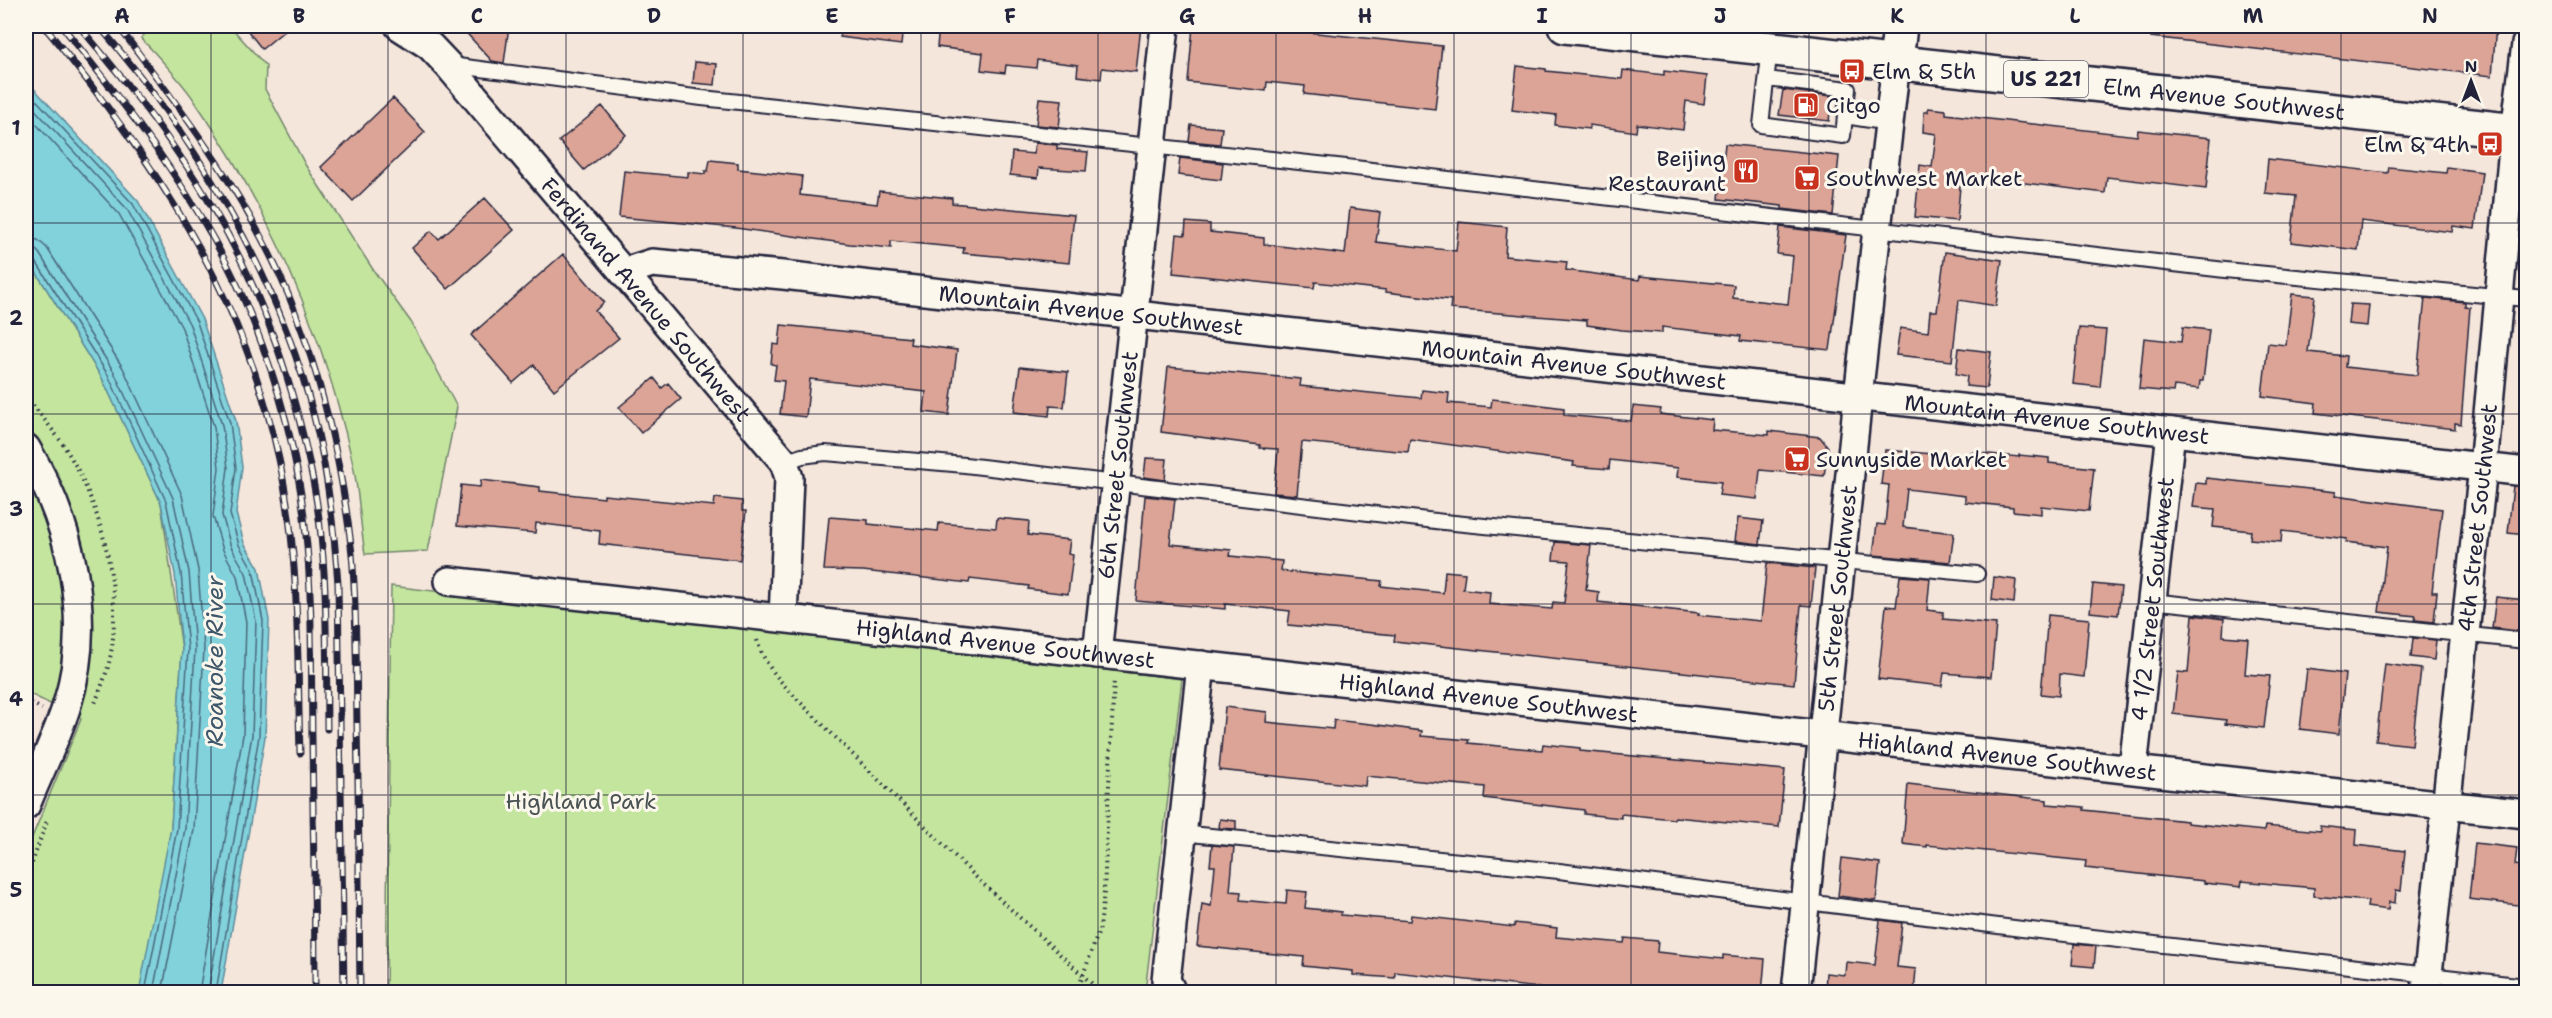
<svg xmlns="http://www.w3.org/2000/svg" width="2552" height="1018" font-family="'Shantell Sans',sans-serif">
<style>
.green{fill:#c3e59e;stroke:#72846c;stroke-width:1.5}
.water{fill:#82d2dc;stroke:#5c8c9c;stroke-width:1.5}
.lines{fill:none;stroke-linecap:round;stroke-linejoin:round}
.shore{stroke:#48687b;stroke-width:1.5}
.building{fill:#dca496;stroke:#22223b;stroke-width:1.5}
.service-casing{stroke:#22223b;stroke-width:18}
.minor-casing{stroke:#22223b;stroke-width:32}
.tertiary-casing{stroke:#22223b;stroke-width:38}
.primary-casing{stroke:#22223b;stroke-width:38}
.path{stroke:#22223b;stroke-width:4;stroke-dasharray:1.5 4.5;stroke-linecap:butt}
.service{stroke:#fbf7ec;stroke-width:14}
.minor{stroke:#fbf7ec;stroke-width:27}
.tertiary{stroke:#fbf7ec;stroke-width:33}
.primary{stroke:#fbf7ec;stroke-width:33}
.rail-casing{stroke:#22223b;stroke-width:7}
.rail{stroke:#fbf7ec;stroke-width:4.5;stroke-dasharray:14;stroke-linecap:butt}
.grid{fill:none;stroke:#22223b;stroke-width:1.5;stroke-opacity:0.55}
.labels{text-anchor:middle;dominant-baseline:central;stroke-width:6;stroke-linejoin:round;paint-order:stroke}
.shield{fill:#fbf7ec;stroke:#636270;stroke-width:1.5}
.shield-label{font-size:21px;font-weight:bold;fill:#22223b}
.poi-label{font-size:22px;fill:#22223b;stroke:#fbf7ec;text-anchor:start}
.street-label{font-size:22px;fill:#22223b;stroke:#fbf7ec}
.park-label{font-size:22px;fill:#4a5354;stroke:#fbf7ec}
.water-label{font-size:24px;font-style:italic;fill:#3f576b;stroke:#fbf7ec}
.neatline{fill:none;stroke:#22223b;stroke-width:2}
.grid-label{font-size:20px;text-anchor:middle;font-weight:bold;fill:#22223b}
</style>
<rect width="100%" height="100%" fill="#f5e6db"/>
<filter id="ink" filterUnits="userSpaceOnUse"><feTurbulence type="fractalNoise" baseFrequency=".0167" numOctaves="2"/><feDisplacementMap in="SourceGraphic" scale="12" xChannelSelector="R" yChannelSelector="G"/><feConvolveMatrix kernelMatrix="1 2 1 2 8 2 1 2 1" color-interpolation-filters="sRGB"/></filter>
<g filter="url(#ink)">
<path class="green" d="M153,26h77l36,40 -1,23 41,77 68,105 37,51 46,85 -29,144 -63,3c-5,-31 -6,-64 -13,-94 -29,-129 -83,-251 -158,-360 -15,-22 -35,-42 -53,-62z
M26,256l76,122 59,125 21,146 -11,179 -23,164h-122v-140l55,-133 -55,-27z
M391,586l791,93 -37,313h-759z"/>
<path class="water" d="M26,80l112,121 64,118 34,102 6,46 -6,46 8,30 15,25 10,52 -4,117 -44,255h-82l32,-164 11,-179 -7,-75 -14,-71 -59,-125 -76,-122z"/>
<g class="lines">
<path class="shore" d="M26,89l107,115 64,118 33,101 6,45 -6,46 9,31 14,25 10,51 -4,115 -43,256
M26,100l101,109 63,116 32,100 6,43 -6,47 9,32 15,26 10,48 -4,114 -44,257
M26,113l93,101 63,114 32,99 5,41 -6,48 10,34 14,26 9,46 -3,113 -44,257
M26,238l12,2 9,8 76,120 59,127 16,75 6,79 -10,181 -32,162
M26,247l8,1 5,5 75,119 59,126 16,74 6,77 -10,180 -32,163
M26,254l7,3 75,118 58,126 15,72 7,76 -11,180 -32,163"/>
</g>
<path class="building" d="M244,26h46l-28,23z
M460,26h49l-5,37 -12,-2z
M841,26h62l-2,19 -61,-8z
M939,26h202l-5,46 -34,-4 -1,11 -24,-3 1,-11 -41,-5 -1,8 -30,-3 -1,8 -24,-3 2,-17 -46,-6z
M1193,26h55l194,20 -7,63 -131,-15 1,-8 -38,-4 -1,9 -78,-9z
M2152,26h344l-4,50 -341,-39z
M695,62l22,2 -2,21 -22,-2z
M1517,66l29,3v2l76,8 1,-9 41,5v-4l43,5 -3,28 -18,-3 -3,29 -46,-6 -1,8 -46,-7 -1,4 -34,-4 1,-10 -44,-5z
M1783,90l49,6 -3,25 -50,-6z
M393,98l32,34 -72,69 -32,-34z
M1039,98l23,2 -3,27 -23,-2z
M602,106l24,29 -42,35 -25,-29z
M1928,108l18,2v4l191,22 1,-6 73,8 -5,51 -99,-12 -2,16 -144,-18 -4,46 -42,-4 5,-52 12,2 4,-33 -13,-2 1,-20h4z
M1191,125l31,3 -2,16 -31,-3z
M1035,143l22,2v4l31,3 -2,19 -47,-3 -1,10 -28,-3 2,-23 22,2z
M1725,144l114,12 -6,59 -51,-6v-3l-63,-7z
M1180,158l43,5 -2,17 -43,-5z
M2268,159l120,14 1,-6 57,6 1,-6 35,5 -7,57 -22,-3 -1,6 -91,-11 -3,29 -67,-8 5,-46 -31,-3z
M710,160l28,3v6l64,7 -2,19 77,9 2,-13 73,7v5l122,12 -5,48 -106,-10 1,-5 -73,-7v7l-41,-4 -114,-16 -117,-11 5,-46 64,6v-5l17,2v-3h3z
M485,198l29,32 -66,59 -36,-41 19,-17 8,8z
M1350,208l30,4 -4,30 80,9 3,-29 48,5 -2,29 62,6 -1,8 73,10 1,-4 94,9 -1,13 55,6 5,-48 -16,-2 3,-27 66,8 -16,115 -90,-9 1,-5 -79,-9v6l-40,-3 -35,-5v-5l-137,-11 1,-9 -65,-8v-2l-71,-8 -1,6 -141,-15 4,-39 8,1 1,-13 24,2v8l54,6v6l81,10z
M1945,252l57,8 -6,46 -37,-6 -7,61 -56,-6 4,-27 28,4 2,-21h7z
M563,254l41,48 -9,9 24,27 -65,52 -20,-25 -21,18 -42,-48z
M2292,294l23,2 -7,56 38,4 -1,11 72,8 8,-77 40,4v4l5,1 -9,117 -6,-1v6l-140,-16 1,-10 -54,-7 6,-53 18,2z
M2350,304l19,1 -2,21 -19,-2z
M781,325l130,13 -1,6 47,6 -8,65 -25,-3 2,-20 -116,-13 -4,38 -26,-3 4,-33 -10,-1 2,-15 -5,-1 2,-20 6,1z
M2183,327l26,3 -6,51h-3l-1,8 -25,-3 -1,6 -34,-3 5,-51 37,4z
M2079,328l27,2 -6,57 -27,-3z
M1959,348l32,4 -4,36 -21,-2 1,-10 -11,-2z
M1020,367l48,5 -4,35 -14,-1 -1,10 -35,-4z
M1168,367l133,12 -1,7 121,12 1,-8 27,3 -1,10 43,4 1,-8 19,2 53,7v7l67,6 2,-15 28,3 -1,5 53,6 -1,10 57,5v-4l51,6 8,10 -4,29 -64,-6 -3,29 -38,-4 2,-13 -44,-5 1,-9 -68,-8 -1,9 -36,-3 1,-4 -164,-23 -2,13 -106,-10 -5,53 -23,-2 4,-44 -18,-1v-3l-99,-13z
M654,378l8,10 6,-5 13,16 -40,34 -22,-26z
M1885,450l84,7 1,-5 49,5v-2l30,3v5l45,5 -5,43 -48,-5v8l-28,-3v-4l-48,-5v-6l-58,-7 -4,38 51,6 -4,29 -77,-7 4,-31 8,1 4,-40 -8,-1z
M1146,458l21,1 -2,21 -21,-3z
M2206,478l130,14 -1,3 107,14 -9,74 -1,9h5l-3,30 -19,-2 1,-4 -37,-4 8,-65 -41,-5 1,-3 -65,-8 -1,11 -31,-3 1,-8 -38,-4 2,-18 -22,-2 3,-24 10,1z
M481,480l59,7v4l64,7v-3l110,11 1,-8 27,3v10h4l-6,49 -141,-16 1,-13 -64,-8 -1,10 -78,-7 4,-41 19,2z
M2513,486l13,1v48l-18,-2z
M1145,496l30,3 -5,45 61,6 -1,6 52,5 -1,10 101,10 -1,5 62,7 2,-22 20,2 -2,16 27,3 -1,12 63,5 1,-7 11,1 5,-42 -16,-1 2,-18 36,3 -5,45 13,2 -1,10 101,11 -1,2 63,6 6,-58 48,5 -4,38 -10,-1 -7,79 -400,-43 1,-6 -107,-10 2,-14 -65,-7v5l-89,-8z
M829,517l39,3v4l70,7 1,-8 57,5 1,-10 32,3 -1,14 42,5 -2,14 5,1 -5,39 -40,-5 1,-3 -59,-7 -1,4 -106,-12 -39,-1z
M1738,518l25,3 -3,23 -25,-3z
M1900,576l30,2 -3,32 16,2v7l53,5 -5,53 -47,-4 -2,13 -64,-7 8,-73 10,1z
M1994,577l22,3 -2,23 -22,-3z
M2093,584l28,3 -3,28 -28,-3z
M2496,597l30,3v32l-34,-4z
M2048,615l41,4 -5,58 -24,-3 -1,22 -18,-2z
M2193,615l31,4 -1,17 25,2 -3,36 25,2 -6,52 -39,-4 1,-4 -53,-6 5,-42 10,1z
M2413,638l23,2 -2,20 -23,-3z
M2385,664l36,5 -9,76 -36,-4z
M2307,669l38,5 -6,60 -39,-5z
M1225,707l42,5 -1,10 67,7 1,-9 37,4 51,7 -1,5 48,4 -1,3 74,7 1,-6 37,4v3l205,19 -6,57 -104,-10 -1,2 -53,-5v4l-37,-4v-4l-100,-12 1,-11 -119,-11 -1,10 -146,-16z
M1908,784l139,16v4l37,3v3l103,11v2l77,8 1,-5 55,5v-5l37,4 -1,15 49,6 -4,40 -5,-1 -1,13 -6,-1 -1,8 -21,-3 1,-6 -54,-5v-8l-72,-7 -1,6 -37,-4v-2l-119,-13 1,-7 -159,-16v2l-24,-3z
M1220,819l16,2v8l-17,-1z
M2475,843l42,5 -2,17 11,2v39l-57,-7z
M1212,845l22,2 -4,44 11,1 -1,8 46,4 1,-14 20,2 -2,16 37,4 -1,3 69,6 1,-6 103,12 1,-4 42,5 -1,9 68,6 1,-5 33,3 -1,11 66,7v-4l42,4 -3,34h-176l-191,-21v6l-42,-3v-4l-50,-5 1,-9 -107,-11 5,-42 9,2 4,-40h-5z
M1842,858l38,5 -4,38 -38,-5z
M1880,920l22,3 -5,44 19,2 -2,24h-89l1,-20 19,2 1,-13 29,3z
M2074,944l22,2 -2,21 -22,-2z"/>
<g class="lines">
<defs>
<path id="service" d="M1770,48l-9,77 82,11 2,-20 44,7
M450,65l252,33 644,69 879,103 301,29
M1767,79l81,10 -3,27
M784,462l18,-6 23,-3 140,12 479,57 533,52
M2151,601l375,40
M1181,833l378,38 463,58 504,57"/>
<g id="minor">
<path id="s1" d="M399,26l31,20 18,19 336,397 5,16 -6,140"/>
<path id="s2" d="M624,272l28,-9 131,12 1743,197"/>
<path d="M26,448c46,76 68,173 40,260 -11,33 -27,65 -40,97"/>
<path id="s3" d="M449,581l2077,233"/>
<path id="s4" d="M1097,654l68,-628"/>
<path id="s5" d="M2133,768l38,-336"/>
<path d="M1172,992l-6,-12 35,-315"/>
<path id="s6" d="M1796,992l62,-595 38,-335"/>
<path id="s7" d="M2426,992l57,-525 30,-319 13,-104"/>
</g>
<path id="tertiary" d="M1896,62l4,-36"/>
<g id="primary">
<path id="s8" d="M1565,26l961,106"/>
</g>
</defs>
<use href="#service" class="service-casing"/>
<use href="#minor" class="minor-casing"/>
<use href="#tertiary" class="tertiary-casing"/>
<use href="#primary" class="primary-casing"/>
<path class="path" d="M26,396c11,15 25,31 36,47 40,60 64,153 46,224 -4,13 -9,26 -14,39
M757,640c7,25 24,42 41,60l182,181 121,111
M26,700l16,9
M26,880l22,-62
M26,986v6
M1077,992l23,-64 4,-36 10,-213"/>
<use href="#service" class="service"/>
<use href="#minor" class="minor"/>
<use href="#tertiary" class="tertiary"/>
<use href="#primary" class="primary"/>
<defs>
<path id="rail" d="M44,26c107,131 199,264 235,433 21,96 18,196 21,294
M62,26c73,91 147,185 191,295 26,65 45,135 52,205 8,71 6,141 7,212 1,85 3,170 3,254
M79,26c47,55 95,116 132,179 48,80 80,170 99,261 19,86 16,176 17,263
M99,26c95,110 179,249 215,391 14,55 20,111 24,167l6,408
M118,26c67,88 136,179 176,283 30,78 49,162 58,245 5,57 4,114 5,170 2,90 2,179 3,268"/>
</defs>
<use href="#rail" class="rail-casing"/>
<use href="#rail" class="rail"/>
</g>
</g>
<path class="grid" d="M211,26v966M388,26v966M566,26v966M743,26v966M921,26v966M1098,26v966M1276,26v966M1454,26v966M1631,26v966M1809,26v966M1986,26v966M2164,26v966M2341,26v966M26,223h2500M26,414h2500M26,604h2500M26,795h2500"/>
<defs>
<symbol id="bus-square" viewBox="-11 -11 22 22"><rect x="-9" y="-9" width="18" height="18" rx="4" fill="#c8321e" stroke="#fbf7ec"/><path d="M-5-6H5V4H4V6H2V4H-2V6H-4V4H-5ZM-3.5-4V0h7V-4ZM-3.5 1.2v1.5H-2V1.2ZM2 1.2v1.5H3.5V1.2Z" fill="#fff"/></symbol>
<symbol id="fuel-square" viewBox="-11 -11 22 22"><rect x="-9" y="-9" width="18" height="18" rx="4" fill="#c8321e" stroke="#fbf7ec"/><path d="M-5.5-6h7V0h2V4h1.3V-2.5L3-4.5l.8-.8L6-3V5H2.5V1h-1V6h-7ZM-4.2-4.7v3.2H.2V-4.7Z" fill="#fff"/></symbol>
<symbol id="restaurant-square" viewBox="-11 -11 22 22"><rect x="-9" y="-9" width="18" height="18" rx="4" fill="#c8321e" stroke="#fbf7ec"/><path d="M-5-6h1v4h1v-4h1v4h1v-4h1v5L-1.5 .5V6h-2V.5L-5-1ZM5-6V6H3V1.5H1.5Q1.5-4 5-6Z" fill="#fff"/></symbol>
<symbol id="supermarket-square" viewBox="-11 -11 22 22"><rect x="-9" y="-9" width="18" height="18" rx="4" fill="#c8321e" stroke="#fbf7ec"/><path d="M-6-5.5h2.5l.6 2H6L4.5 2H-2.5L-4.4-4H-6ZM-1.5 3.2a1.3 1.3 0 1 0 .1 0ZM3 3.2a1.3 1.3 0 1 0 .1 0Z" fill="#fff"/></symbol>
</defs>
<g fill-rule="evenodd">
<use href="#bus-square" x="1837" y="56" width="30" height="30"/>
<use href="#fuel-square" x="1791" y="90" width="30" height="30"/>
<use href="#bus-square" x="2475" y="129" width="30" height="30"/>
<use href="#restaurant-square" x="1731" y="156" width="30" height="30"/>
<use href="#supermarket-square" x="1792" y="163" width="30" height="30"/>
<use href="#supermarket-square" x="1782" y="444" width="30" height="30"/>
</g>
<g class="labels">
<rect class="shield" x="2004" y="61" width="84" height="36" rx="4.5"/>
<g class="shield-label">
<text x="2046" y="79">US 221</text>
</g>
<g class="poi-label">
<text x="1872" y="71">Elm &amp; 5th</text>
<text x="1826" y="105">Citgo</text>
<text x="2470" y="144" text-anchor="end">Elm &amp; 4th</text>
<text x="1726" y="158" text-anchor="end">Beijing<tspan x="1726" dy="25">Restaurant</tspan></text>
<text x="1826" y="178">Southwest Market</text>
<text x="1816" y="459">Sunnyside Market</text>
</g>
<g class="street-label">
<text stroke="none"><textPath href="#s8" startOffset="663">Elm Avenue Southwest</textPath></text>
<text stroke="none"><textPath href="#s1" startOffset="370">Ferdinand Avenue Southwest</textPath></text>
<text stroke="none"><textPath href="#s2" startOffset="471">Mountain Avenue Southwest</textPath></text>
<text stroke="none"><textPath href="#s2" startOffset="957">Mountain Avenue Southwest</textPath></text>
<text stroke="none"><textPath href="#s2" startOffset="1443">Mountain Avenue Southwest</textPath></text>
<text stroke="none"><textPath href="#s4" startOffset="190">6th Street Southwest</textPath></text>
<text stroke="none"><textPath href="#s7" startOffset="477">4th Street Southwest</textPath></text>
<text stroke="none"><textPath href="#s6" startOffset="396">5th Street Southwest</textPath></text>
<text stroke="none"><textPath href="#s5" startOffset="170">4 1/2 Street Southwest</textPath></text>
<text stroke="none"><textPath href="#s3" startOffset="560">Highland Avenue Southwest</textPath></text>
<text stroke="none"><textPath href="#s3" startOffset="1046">Highland Avenue Southwest</textPath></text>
<text stroke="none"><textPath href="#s3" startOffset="1568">Highland Avenue Southwest</textPath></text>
</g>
<g class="park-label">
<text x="581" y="801">Highland Park</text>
</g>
<g class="water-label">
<text transform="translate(215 661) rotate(-90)">Roanoke River</text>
</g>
</g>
<rect width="2552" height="1018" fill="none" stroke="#fbf7ec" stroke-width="66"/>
<g transform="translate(2471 81)" stroke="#fbf7ec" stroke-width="4.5" paint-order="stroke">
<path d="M0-4.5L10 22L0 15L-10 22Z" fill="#22223b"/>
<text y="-9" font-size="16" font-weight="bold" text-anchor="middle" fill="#22223b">N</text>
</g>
<rect x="33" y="33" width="2486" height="952" class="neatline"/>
<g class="grid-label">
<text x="122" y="23">A</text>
<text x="299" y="23">B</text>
<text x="477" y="23">C</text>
<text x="654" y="23">D</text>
<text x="832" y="23">E</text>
<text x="1010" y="23">F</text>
<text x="1187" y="23">G</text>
<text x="1365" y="23">H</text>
<text x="1542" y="23">I</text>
<text x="1720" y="23">J</text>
<text x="1897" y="23">K</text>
<text x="2075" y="23">L</text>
<text x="2253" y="23">M</text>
<text x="2430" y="23">N</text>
<text x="16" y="135">1</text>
<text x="16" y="325">2</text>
<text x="16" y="516">3</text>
<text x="16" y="706">4</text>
<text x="16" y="897">5</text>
</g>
</svg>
